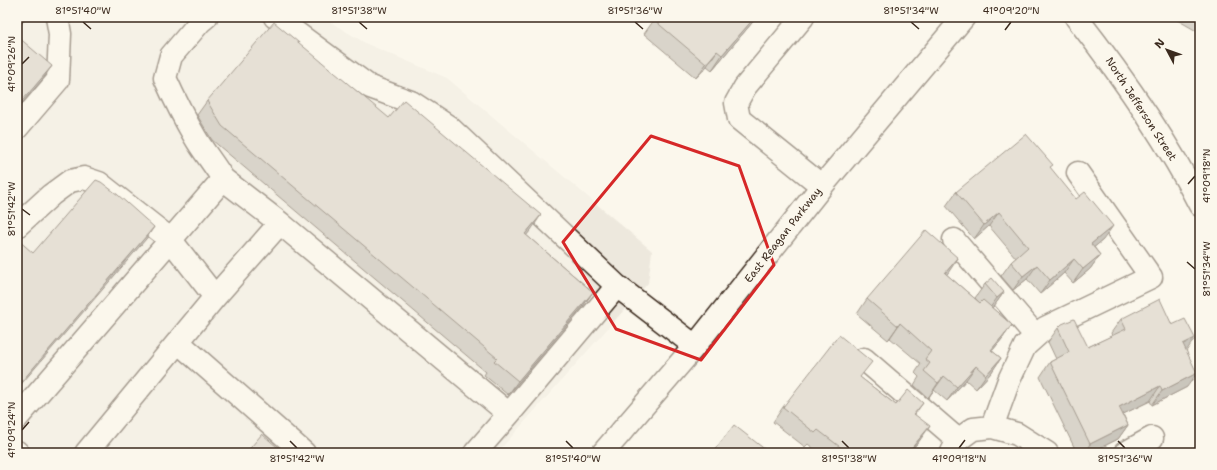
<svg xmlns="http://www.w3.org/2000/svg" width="1217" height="470" font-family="'Shantell Sans',sans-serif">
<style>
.built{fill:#ede8dd}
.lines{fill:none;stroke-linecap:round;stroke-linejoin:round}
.minor-casing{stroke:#3b2a1e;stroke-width:25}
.minor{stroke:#fbf7ec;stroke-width:22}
.wall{fill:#afa99f;stroke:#3b2a1e}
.shaded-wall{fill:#8f8982;stroke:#3b2a1e}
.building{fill:#ccc4b9;stroke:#3b2a1e}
.marked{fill:none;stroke:#d62828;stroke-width:3;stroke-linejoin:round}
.ticks{fill:none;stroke:#3b2a1e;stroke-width:1.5}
.labels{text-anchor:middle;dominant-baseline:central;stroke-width:3.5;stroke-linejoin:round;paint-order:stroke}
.street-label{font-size:11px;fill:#3b2a1e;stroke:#fbf7ec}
.neatline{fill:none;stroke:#3b2a1e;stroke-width:1.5}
.ticks-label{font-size:10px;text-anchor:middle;fill:#3b2a1e}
</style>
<rect width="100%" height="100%" fill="#fbf7ec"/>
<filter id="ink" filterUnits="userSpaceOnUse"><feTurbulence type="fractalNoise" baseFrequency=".025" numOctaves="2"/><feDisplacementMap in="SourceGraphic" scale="8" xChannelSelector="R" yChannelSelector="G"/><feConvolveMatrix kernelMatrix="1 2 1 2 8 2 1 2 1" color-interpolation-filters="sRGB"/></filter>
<g filter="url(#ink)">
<path class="built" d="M17,17h305l45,27 80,34 205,173 -4,32 -151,170h-480z"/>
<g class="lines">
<defs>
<path id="minor" d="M275,17l95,70 41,15 38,25 168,159
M803,17l-58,70 -9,16 3,16 83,67
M1076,17c46,59 90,121 124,188
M17,128l41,-48 2,-46 -3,-17
M223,179l57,44 229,191
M17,226l34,-31 19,-14 14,-3 15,5 71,56 45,58
M954,240l82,96
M178,342l126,111
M864,359l94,81
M17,418l206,-239c-9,-15 -20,-28 -28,-42 -11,-19 -21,-39 -30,-59l6,-22 29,-34 6,-5
M992,427l17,-47 16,-34 20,-18 106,-51 -73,-104
M17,452l1,1
M952,452l6,-12 15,-11 19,-2 25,7 30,19
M86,453l129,-156 65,-74
M475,453l34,-39 108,-128 78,60
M603,453l92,-107 127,-160 142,-169
M1125,453l27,-15"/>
</defs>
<use href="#minor" class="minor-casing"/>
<use href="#minor" class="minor"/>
</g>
<path class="wall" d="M757,17l-45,53 -5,-4 -11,12 -52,-44 10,-14z
M1172,17h28v16z
M207,101l182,17 142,112 -5,5 67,57 -10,14 -75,89 -24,-20 2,-3 -274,-232 -15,-25z
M1050,168l53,72 -9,7 6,8 -10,14 -17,14 -9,-10 -24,21 -13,-15 -14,11 -12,-14 10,-14 5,-4 -27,-32 -15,13 -28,-33 10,-14z
M958,258l-12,16 34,29 -5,-5 10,-14 19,8 -10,14 -2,2 20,17 -10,14 -10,12 9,7 -10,15 -15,16 -10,-9 -19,21 -13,-11 -6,8 -14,-13 5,-8 -4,-4 6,-9 -31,-26 -2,2 -31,-26 10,-15z
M1121,319l65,32 1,36 -35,18 -2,-4 -27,13 5,11 -10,14 -28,14h-13l-37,-76 10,-15 6,-3 -8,-17 10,-14 30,19 24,-11 -1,-3z
M861,378l35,27 27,-2 -8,11 5,26 -10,12 2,1h-93l-11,-9 -3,3 -32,-25 10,-15z"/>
<path class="shaded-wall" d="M25,17h2l-10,12v-3z
M755,17h2l-45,53 10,-15z
M717,51l-10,15 -11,12 10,-14z
M52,66l-10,14 -25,29v-3z
M999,212l-10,14 -15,13 10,-14z
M541,215l-10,15 -16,19 10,-15z
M1113,226l-10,14 -22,18 10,-14z
M154,227l-8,12 -129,150v-2z
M1100,255l-10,14 -17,14 10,-14z
M958,258l-10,15 -13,15 10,-15z
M1074,259l-10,14 -24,21 10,-14z
M1037,265l-10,14 -14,11 10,-14z
M593,292l-10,14 -75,89 10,-14z
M1004,292l-10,14 -7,6 10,-14z
M900,323l-10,15 -2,2 10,-14z
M1012,325l-10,14 -21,25 10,-14z
M1195,338l-10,15 -2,-9z
M1001,358l-10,15 -15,16 10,-14z
M976,366l-10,14 -19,21 10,-14z
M1197,373l-10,14 -35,18 10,-14z
M944,376l-10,14 -6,8 10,-15z
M1160,386l-10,15 -41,20 10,-14z
M1128,425l-10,14 -28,14h-6l6,-9z
M930,426l-10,14 -11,13h-1z"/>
<path class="building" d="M17,17h8l-8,9z
M656,17h99l-33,38 -5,-4 -11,13 -52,-44z
M274,22l115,96 15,-18 137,115 -16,19 68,58 -75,89 -24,-20 3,-3 -275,-232 -15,-25z
M17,36l35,30 -35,41z
M1026,134l27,31 -3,2 26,32 9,-7 28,34 -22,18 9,11 -17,14 -9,-10 -24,21 -13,-15 -14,11 -12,-14 17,-15 -29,-35 -15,13 -28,-33z
M96,180l5,2 17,13 36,32 -137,160v-148l16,14z
M926,230l32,28 -13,15 35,30 3,-3 29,25 -21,25 10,8 -15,17 -10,-9 -19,21 -13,-11 -6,7 -14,-12 6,-8 -5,-4 6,-8 -31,-28 -2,3 -31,-27z
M992,278l12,14 -7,6 -12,-14z
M1160,299l12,26 13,-6 10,19 -12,6 14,29 -35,18 -2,-5 -41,21 9,18 -38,19 -40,-82 19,-10 -11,-24 4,-4 12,-5 14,28 38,-18 -5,-10z
M839,335l33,27 -12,15 36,28 12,-15 15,13 -9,11 16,12 -21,25 3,2h-64l-30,-23 -3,3 -32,-26z
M734,425l33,26 -1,2h-54z
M262,434l22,19h-38z
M189,449l5,4h-9z
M296,449l4,4h-7z"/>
</g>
<path d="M0 0H1217V470H0ZM651,136l88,30 35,99 -73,95 -85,-31 -53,-87z" fill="#fbf7ec" fill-opacity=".55" fill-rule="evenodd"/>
<path class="marked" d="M651,136l88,30 35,99 -73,95 -85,-31 -53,-87z"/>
<path class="ticks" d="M83,22l8,7M359,22l8,7M635,22l8,7M911,22l8,7M1005,30l6,-8M22,64l7,-7M1188,184l7,-8M22,209l8,6M1187,262l8,7M22,430l7,-8M290,441l7,7M566,441l7,7M842,441l7,7M1118,441l7,7M959,448l6,-8"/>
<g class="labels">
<g class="street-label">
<text transform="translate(1141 109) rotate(57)">North Jefferson Street</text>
<text transform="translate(783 235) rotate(-52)">East Reagan Parkway</text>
</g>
</g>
<rect width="1217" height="470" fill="none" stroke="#fbf7ec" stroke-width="44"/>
<g transform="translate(1167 50) rotate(311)" stroke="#fbf7ec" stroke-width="3" paint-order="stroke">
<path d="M0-3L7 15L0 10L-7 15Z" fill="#3b2a1e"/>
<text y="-6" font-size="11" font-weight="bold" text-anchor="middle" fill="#3b2a1e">N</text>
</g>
<rect x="22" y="22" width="1173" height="426" class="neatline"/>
<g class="ticks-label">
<text x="83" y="14">81°51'40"W</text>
<text x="359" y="14">81°51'38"W</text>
<text x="635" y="14">81°51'36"W</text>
<text x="911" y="14">81°51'34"W</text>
<text x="1011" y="14">41°09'20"N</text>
<text transform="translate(11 64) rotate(-90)" y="4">41°09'26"N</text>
<text transform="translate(1206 176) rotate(-90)" y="4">41°09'18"N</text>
<text transform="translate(11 209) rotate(-90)" y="4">81°51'42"W</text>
<text transform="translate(1206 269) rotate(-90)" y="4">81°51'34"W</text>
<text transform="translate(11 430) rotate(-90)" y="4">41°09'24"N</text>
<text x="297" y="462">81°51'42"W</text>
<text x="573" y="462">81°51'40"W</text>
<text x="849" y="462">81°51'38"W</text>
<text x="959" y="462">41°09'18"N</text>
<text x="1125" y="462">81°51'36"W</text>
</g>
</svg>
